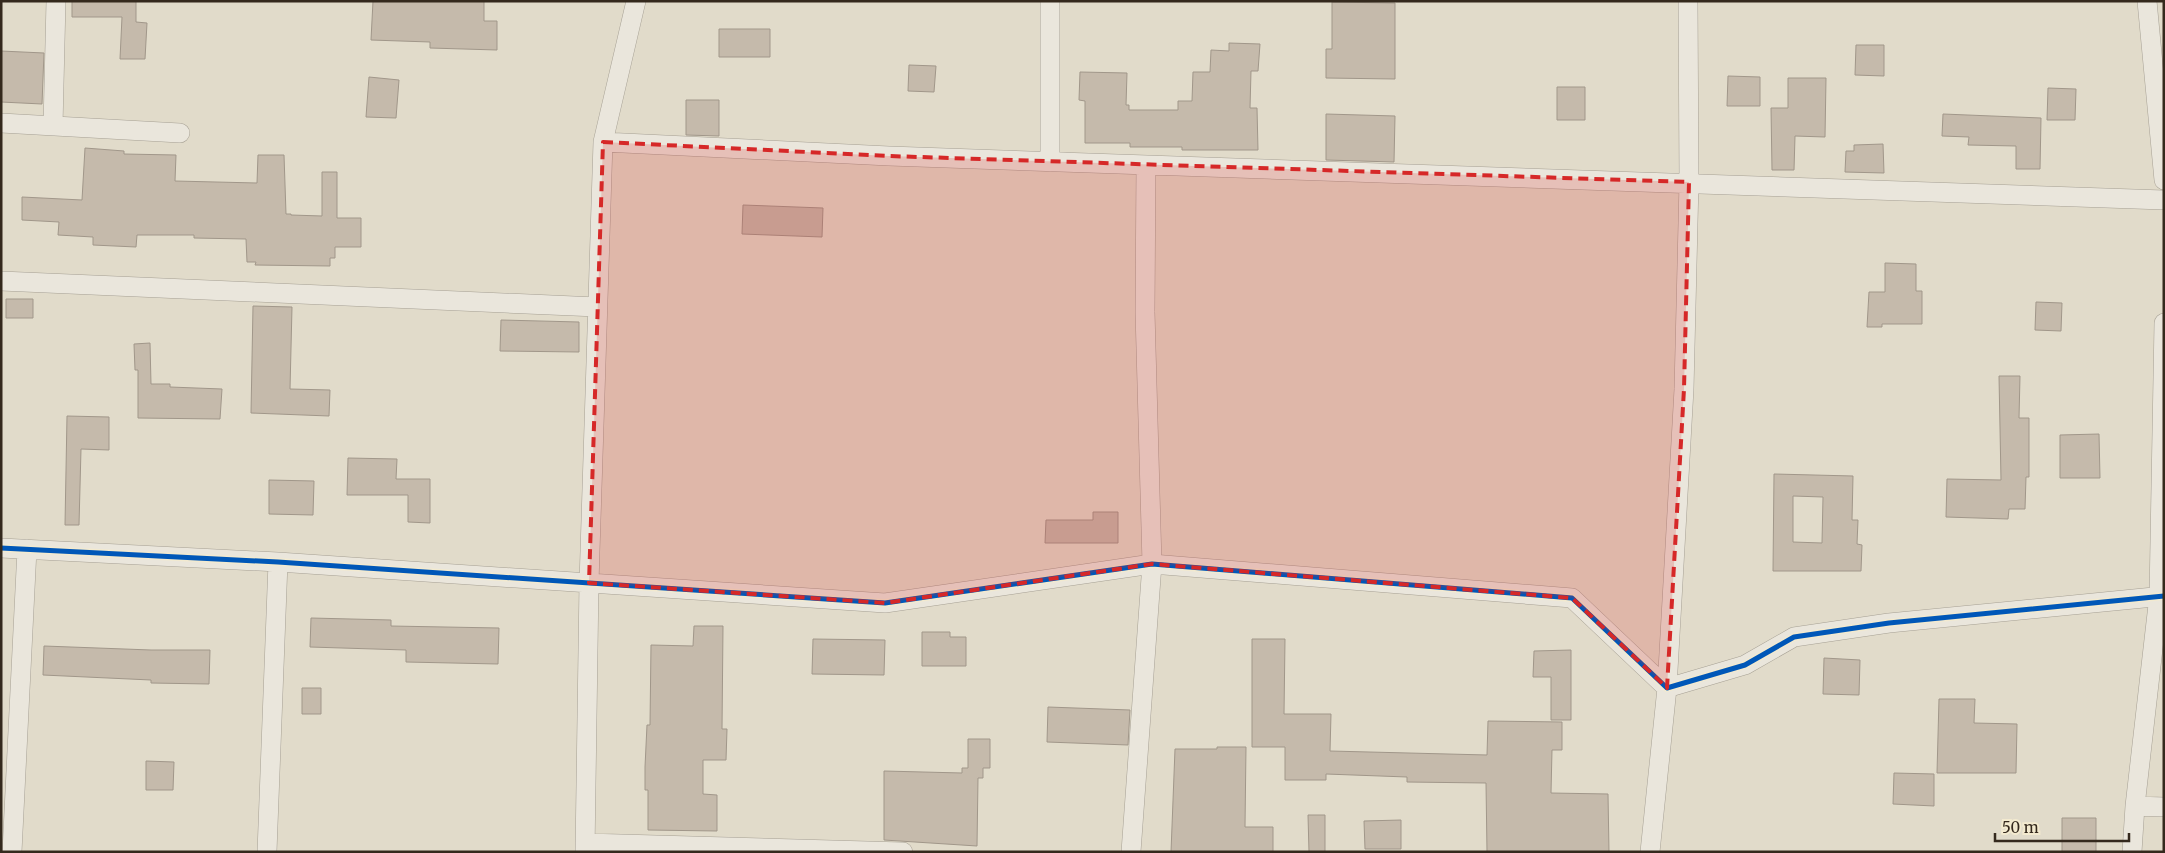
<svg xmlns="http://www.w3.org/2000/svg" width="2165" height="853" font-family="Merriweather,serif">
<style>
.building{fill:#c5baab;stroke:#a1978a;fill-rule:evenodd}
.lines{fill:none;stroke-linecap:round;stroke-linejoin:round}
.minor-casing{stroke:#a6a094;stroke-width:20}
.minor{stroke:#eae6dc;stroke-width:19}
.cycleway-casing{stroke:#f3eacf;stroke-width:8}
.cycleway{stroke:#0057b8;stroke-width:5}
.marked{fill:#d62828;fill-opacity:0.2;stroke:#d62828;stroke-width:4;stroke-dasharray:10 6;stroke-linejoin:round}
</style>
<rect width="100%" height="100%" fill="#e1dbca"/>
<path class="building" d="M72,1h64v21l11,1 -2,36h-25l2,-42h-50z
M373,1h111v20h13v29l-67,-2v-6l-59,-2z
M1332,2l63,1v76l-69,-1v-29h6z
M719,29h51v28h-51z
M1229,43l31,1 -2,27h-7l-1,37h7l1,42h-76v-3h-52v-4h-45v-42l-6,-1 1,-28 47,1 -1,32h3v5h49v-9h14l1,-29h17l1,-22 18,1z
M1856,45h28v31l-29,-1z
M1,51l43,2 -2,51 -41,-2z
M909,65l27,1 -2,26 -26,-1z
M1728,76l32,1v29h-33z
M369,77l30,3 -3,38 -30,-1z
M1788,78h38l-1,59 -30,-1 -1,34h-22l-1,-62h17z
M1557,87h28v33h-28z
M2048,88l28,1 -1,31h-28z
M686,100h33v36l-33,-1z
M1326,114l69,2 -1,46 -68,-2z
M1943,114l98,4 -1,51h-24v-23l-48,-1 1,-8 -27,-1z
M1883,144l1,29 -39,-1 1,-21h8v-6z
M85,148l39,3v3l52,1 -1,26 82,2 1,-28h26l2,59h5v1l31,1v-44h15v46h24v29h-26v11h-5v8l-75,-1 1,-3h-9l-1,-23 -52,-1v-3h-57l-1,12 -43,-2v-8l-35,-2 1,-13 -37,-2v-23l60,3z
M743,205l80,3 -1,29 -80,-3z
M1885,263l31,1v27h6v33h-40v3h-15l2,-35h16z
M6,299h27v19h-27z
M2036,302l26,1 -1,28 -26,-1z
M253,306l39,1 -2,82 40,1 -1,26 -78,-3z
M501,320l78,2v30l-79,-1z
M150,343l1,41h19v3l52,2 -2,30 -82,-1v-48h-3l-1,-26z
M1999,376h21l-1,42h10v59h-3l-1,32h-16l-1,10 -62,-2 1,-38 54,1z
M67,416l42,1v33l-28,-1 -2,76h-14z
M2099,434l1,44h-40v-43z
M348,458l49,1 -1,20h34v44l-22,-1v-27h-61z
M1774,474l79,2 -1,44h6l-1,24 5,1 -1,26h-88zM1793,496l30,1 -1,46 -29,-1z
M269,480l45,1 -1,34 -44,-1z
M1093,512h25v31h-73l1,-23h47z
M311,618l80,2v6l108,2 -1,36 -92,-2v-12l-96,-3z
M694,626h29l-1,103h5l-1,31h-23v34l14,1v36l-69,-1v-40h-3v-23l2,-42h3l1,-80 42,1z
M922,632h28v5h16v29h-44z
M813,639l72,1 -1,35 -72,-1z
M1252,639h33l-1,75h47l-1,37 157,4 1,-34 74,1v28h-10l-1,43 57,1 1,58h-122l-1,-69 -79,-1v-5l-81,-3v6h-41v-33h-33z
M44,646l107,4h59l-1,34 -58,-1v-3l-108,-5z
M1571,650v70h-20v-43h-18l1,-26z
M1824,658l36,2 -1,35 -36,-1z
M302,688h19v26h-19z
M1939,699h36l-1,24 43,1 -1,49h-79z
M1048,707l82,3 -2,35 -81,-3z
M968,739h22v29h-7v10h-5l-1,68 -93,-6v-69l78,2v-5h6z
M1217,747h29l-1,80h28v25h-102l4,-103h42z
M146,761l28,1 -1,28h-27z
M1894,773l40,1v32l-41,-2z
M1308,815h17v37h-16z
M2062,818h34v34h-34z
M1401,820v29h-36l-1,-28z"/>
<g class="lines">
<defs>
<path id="minor" d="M2147,1l17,179
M1,123l179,10
M53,126l3,-125
M603,142l286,14 1275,44
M1050,162v-161
M1,281l596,26
M1,548l277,14 607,41 267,-39 420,34 95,90 78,-23 49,-28 95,-14 275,-27
M2135,806l29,1
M585,843l318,9
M12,852l15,-303
M267,852l11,-290
M585,852l4,-269 14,-441 33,-141
M1131,852l21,-288 -7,-252 1,-147
M1650,852l17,-164 17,-299 5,-207 -1,-181
M2132,852l3,-46 24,-210 5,-273"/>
</defs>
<use href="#minor" class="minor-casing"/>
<use href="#minor" class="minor"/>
<defs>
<path id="cycleway" d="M1,548l277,14 607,41 267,-39 420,34 95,90 78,-23 49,-28 95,-14 275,-27"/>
</defs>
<use href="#cycleway" class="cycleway-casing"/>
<use href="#cycleway" class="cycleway"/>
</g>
<path class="marked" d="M603,142l286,14 800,26 -5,207 -17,299 -95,-90 -420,-34 -267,39 -296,-20z"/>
<rect width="2165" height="853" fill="none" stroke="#34291d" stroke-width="5"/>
<path d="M1995 833v8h134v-8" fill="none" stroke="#34291d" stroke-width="2.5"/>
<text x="2002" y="833" font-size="15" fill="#34291d" stroke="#f3eacf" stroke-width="4" paint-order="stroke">50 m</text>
</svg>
